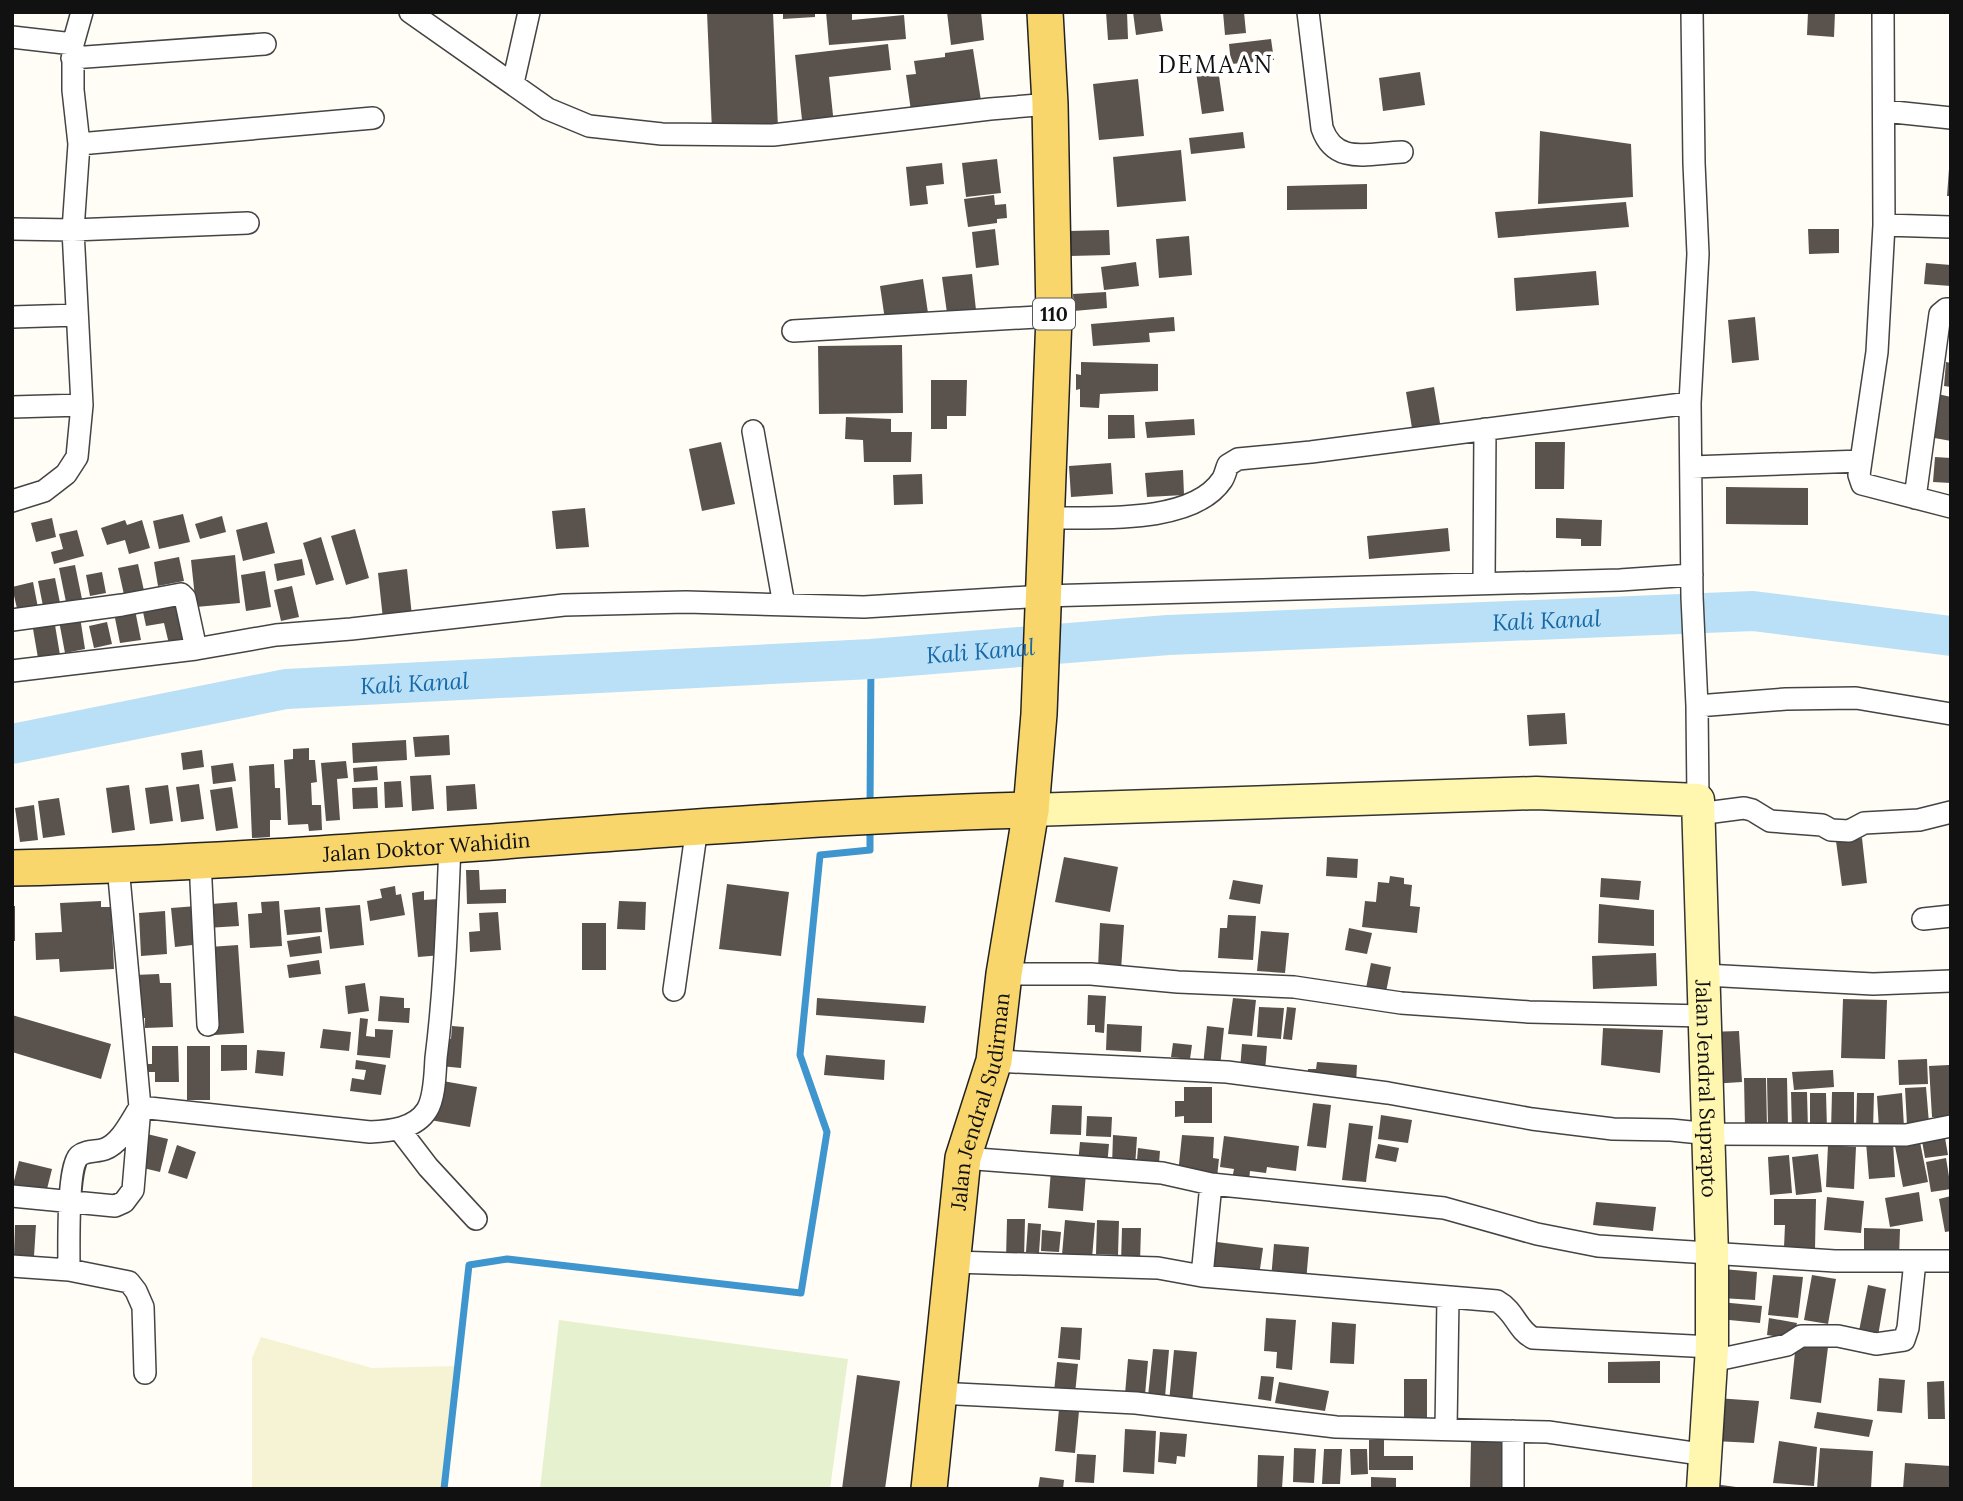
<svg xmlns="http://www.w3.org/2000/svg" width="1963" height="1501" font-family="Lora,serif">
<style>
.farmland{fill:#f6f3d4}
.pitch{fill:#e6f2cf}
.lines{fill:none;stroke-linecap:round;stroke-linejoin:round}
.stream{stroke:#3f96cf;stroke-width:7}
.river{stroke:#b9e0f7;stroke-width:40}
.building{fill:#5a524d}
.minor-casing{stroke:#444;stroke-width:24}
.secondary-casing{stroke:#333;stroke-width:35}
.primary-casing{stroke:#222;stroke-width:38}
.minor{stroke:#fff;stroke-width:21}
.secondary{stroke:#fff6b0;stroke-width:32}
.primary{stroke:#f9d66b;stroke-width:35}
.labels{text-anchor:middle;dominant-baseline:central;stroke-width:7;stroke-linejoin:round;paint-order:stroke}
.shield{fill:#fff;stroke:#585858;stroke-width:2}
.shield-label{font-size:19px;font-weight:bold;fill:#111}
.street-label{font-size:21px;fill:#111;stroke:#fff}
.water-label{font-size:23px;font-style:italic;fill:#1768a6;stroke:#fff}
.quarter-label{font-size:24px;letter-spacing:2px;fill:#111;stroke:#fff}
</style>
<rect width="100%" height="100%" fill="#fffdf5"/>
<path class="farmland" d="M261,1337l111,31 83,-2 -13,123h-190v-131z"/>
<path class="pitch" d="M559,1320l289,39 -18,130h-290z"/>
<g class="lines">
<path class="stream" d="M870,809l1,-150
M444,1489l25,-224 38,-6 294,34 26,-161 -27,-77 20,-200 50,-5v-22"/>
<path class="river" id="s1" d="M12,744l274,-55 585,-30 297,-24 585,-24 198,25"/>
</g>
<path class="building" d="M707,12h66l5,116 -66,3z
M783,12h32v5l-32,2z
M826,12h26v8l52,-5 2,24 -77,6z
M947,12h34l3,28 -33,5z
M1106,12h21l1,27 -20,1z
M1133,12h27l3,19 -27,4z
M1223,12h21l2,21 -21,2z
M1808,12h27l-1,25 -27,-2z
M1271,39l3,21 -43,4 -2,-20z
M888,44l3,26 -62,7 5,48 -31,4 -8,-74z
M973,49l9,58 -71,4 -5,-36 10,-1 -2,-13 31,-4v-4z
M1218,69l6,42 -22,3 -6,-42z
M1420,72l5,33 -42,6 -4,-33z
M1138,79l6,57 -45,4 -6,-56z
M1540,131l91,13 2,53 -95,7z
M1243,132l2,16 -54,6 -2,-16z
M1181,150l5,51 -69,6 -4,-50z
M997,159l4,34 -35,4 -4,-34z
M942,163l2,21 -18,2 2,18 -18,2 -4,-39z
M1949,169h2v27h-4z
M1367,184v25l-80,1v-24z
M994,195l1,10 11,-1 1,14 -10,1v4l-29,4 -4,-28z
M1626,202l3,25 -131,11 -3,-26z
M995,229l4,36 -23,3 -4,-36z
M1808,229h31v24l-30,1z
M1109,230l1,25 -40,1v-25z
M1189,236l3,39 -33,3 -3,-39z
M1136,262l3,24 -35,4 -3,-23z
M1926,263l25,2v21l-27,-2z
M1596,271l3,34 -83,6 -2,-33z
M972,274l4,36 -29,3 -5,-36z
M923,279l5,34 -43,7 -5,-34z
M1106,292l1,16 -33,3 -1,-17z
M1174,317l1,14 -26,2 1,9 -57,4 -2,-22z
M1755,317l4,43 -27,3 -4,-43z
M902,345l1,68 -84,1 -1,-68z
M1081,362l77,2v27l-58,3 -1,14 -19,-1v-18l-4,1v-16l5,1z
M1946,362l5,1v24l-7,-1z
M931,380h36l-1,36h-19v13h-16z
M1434,387l7,42 -28,5 -7,-42z
M1938,394l13,3v44l-22,-4z
M1108,415h26l1,23 -27,1z
M846,417l45,2v13h21l-1,30h-47l-1,-22 -18,-1z
M1194,419l1,16 -48,3 -2,-16z
M721,442l14,62 -33,7 -13,-62z
M1535,442h30l-1,47h-29z
M1935,457l16,1v25l-18,-1z
M1111,463l2,31 -42,3 -2,-31z
M1183,470l1,25 -37,2 -2,-24z
M922,474l1,30 -29,1 -1,-30z
M1726,487l82,1v37l-82,-1z
M585,508l4,39 -33,2 -4,-38z
M183,514l7,28 -31,7 -6,-28z
M222,516l4,16 -26,7 -5,-15z
M52,518l4,19 -20,5 -5,-19z
M1556,518l46,2 -1,26h-20v-7l-25,-1z
M125,520l2,5 15,-5 8,28 -21,6 -4,-14 -18,5 -6,-17z
M267,522l8,31 -32,8 -7,-31z
M1448,528l2,23 -81,8 -2,-23z
M355,529l14,49 -23,7 -15,-49z
M77,530l7,26 -30,8 -3,-12 12,-3 -4,-15z
M321,537l13,43 -18,5 -13,-42z
M235,555l5,48 -44,4 -5,-47z
M179,557l5,24 -26,5 -4,-24z
M302,559l3,16 -28,6 -3,-17z
M138,564l7,31 -20,4 -7,-31z
M75,565l7,34 -16,3 -7,-34z
M407,569l5,47 -29,3 -5,-46z
M265,571l6,36 -25,4 -5,-36z
M102,572l4,21 -16,3 -4,-21z
M55,578l5,25 -17,3 -5,-25z
M33,582l6,31 -20,4 -7,-30z
M292,586l7,31 -18,4 -7,-31z
M177,604l8,37 -16,3 -5,-21 -18,3 -3,-14z
M135,610l6,30 -21,3 -6,-30z
M80,617l5,32 -20,4 -6,-32z
M54,619l6,36 -22,3 -6,-35z
M107,622l5,22 -18,4 -5,-22z
M1565,713l2,31 -38,2 -2,-31z
M449,735l1,20 -35,2 -2,-20z
M406,740l1,20 -54,3 -1,-20z
M309,748v12h6l2,22 -6,1 1,22h9l1,25 -13,1 -1,-7 -20,1 -4,-65 9,-1v-10z
M202,750l2,17 -21,3 -2,-17z
M346,761l2,17 -11,1 3,41 -14,1 -5,-58z
M233,763l3,18 -23,3 -2,-18z
M274,764l1,24h5l1,32h-11v17l-18,1 -3,-72z
M377,766l1,14 -24,2 -1,-14z
M431,775l3,34 -22,2 -2,-35z
M401,781l2,26 -18,1 -1,-26z
M199,784l5,35 -23,3 -5,-35z
M475,784l2,25 -30,2 -1,-25z
M129,785l6,45 -23,3 -6,-45z
M168,785l5,36 -23,3 -5,-36z
M232,787l6,41 -22,3 -6,-41z
M377,787l1,21 -25,1 -1,-21z
M59,798l6,37 -22,3 -5,-37z
M34,805l4,35 -18,2 -5,-34z
M1862,838l5,45 -25,3 -6,-45z
M1064,857l54,10 -8,45 -55,-10z
M1327,857l31,2 -1,19 -31,-2z
M466,870h13l1,20 26,-1v14l-39,1z
M1390,876l14,2v6l8,1 -2,21 10,1 -3,26 -55,-6 3,-26 11,1 2,-20 11,1z
M1601,878l40,3 -2,19 -39,-3z
M1233,880l30,5 -3,19 -31,-5z
M727,884l62,8 -8,64 -62,-7z
M395,886l1,9 5,-1 4,21 -35,6 -3,-20 15,-3 -2,-9z
M424,891v9l14,-1 4,56 -24,2 -6,-64z
M101,901v6h10l3,62 -54,3 -1,-13 -23,1 -1,-27 27,-1 -2,-29z
M279,901l3,45 -32,2 -2,-34 14,-1 -1,-11z
M619,901l27,1 -1,28 -28,-1z
M237,902l2,24 -33,2 5,-24z
M1599,904l55,6v36l-56,-3z
M360,905l4,40 -34,4 -5,-41z
M12,906h3v35h-3z
M197,906l4,38 -26,3 -4,-39z
M320,907l2,25 -35,3 -3,-25z
M165,911l2,43 -26,2 -2,-43z
M498,912l3,38 -31,2 -1,-20 11,-1 -1,-18z
M1228,915l28,1 -3,44 -35,-2 2,-30h7z
M582,923h24v47h-24z
M1100,923l24,2 -3,45 -23,-2z
M1349,928l23,5 -5,21 -22,-4z
M1261,931l28,2 -4,40 -28,-2z
M320,936l2,17 -32,4 -3,-16z
M238,945l6,88 -29,2 -6,-88z
M1656,953l1,33 -64,3 -1,-33z
M319,960l2,14 -32,4 -2,-13z
M1371,963l20,4 -6,30 -20,-4z
M159,974l1,9h11l2,44 -28,1v-10h-9l-2,-43z
M365,983l4,28 -21,3 -3,-28z
M1088,995l18,1 -2,37 -9,-1v-7h-8z
M380,996l24,2v10h6l-1,15 -31,-2z
M817,998l109,8 -2,17 -108,-8z
M1233,998l23,2 -4,36 -24,-2z
M1843,999l44,1 -2,59 -44,-1z
M1259,1007l25,1 -3,31 -24,-2z
M1287,1007l9,1 -4,32 -9,-1z
M12,1015l99,29 -10,35 -89,-27z
M360,1018l8,1 -2,17 9,1v-8l18,1 -3,28 -33,-3z
M1107,1024l35,2 -1,26 -35,-2z
M452,1026l12,1 -3,41 -21,-2 3,-28 8,1z
M1207,1026l17,2 -4,39 -17,-1z
M1603,1028l60,2 -3,43 -59,-8z
M323,1029l28,3 -2,19 -29,-3z
M1739,1031l3,51 -32,2 -3,-52z
M1173,1043l19,2 -2,14 -19,-2z
M1242,1044l25,2 -2,26 -25,-2z
M221,1045h26v25l-26,1z
M152,1046h26l1,36h-24v-10h-9v-8h6z
M187,1046h23v54h-23z
M257,1050l28,2 -2,24 -28,-3z
M826,1055l59,5 -1,20 -60,-5z
M1927,1059l1,25 -29,1 -1,-25z
M356,1060l30,5 -5,30 -31,-4 2,-13 12,2 2,-10 -11,-1z
M1317,1062l40,3 -1,18 -49,-3 1,-11h8z
M1949,1065l2,52h-19l-3,-51z
M1833,1070l1,17 -40,3 -2,-18z
M1744,1078h22l1,49 -22,1z
M1767,1078h20l1,49h-20z
M437,1080l40,7 -7,40 -40,-7z
M1184,1087h28v36h-28v-7l-9,1v-16h9z
M1926,1087l3,36 -22,2 -2,-37z
M1791,1092h16l1,38 -16,1z
M1832,1092h22v39h-23z
M1810,1093h16l1,37h-17z
M1857,1093h17l-1,37h-17z
M1902,1093l2,34 -25,2 -2,-33z
M1313,1103l18,2 -5,43 -19,-2z
M1052,1105l30,1 -1,29 -31,-1z
M1381,1115l31,5 -4,23 -30,-4z
M1087,1116l25,1 -1,20 -25,-1z
M1349,1123l24,3 -7,56 -24,-2z
M1944,1132l4,23 -23,3 -4,-23z
M147,1134l21,5 -8,33 -21,-5z
M1113,1135l24,2 -2,30 -23,-1z
M1182,1135l32,2 -1,21 6,1 -2,18 -39,-3z
M1224,1136l75,10 -3,25 -29,-4 -1,6 -16,-2 -1,10 -17,-2 2,-10 -14,-2z
M1919,1137l9,45 -25,5 -9,-46z
M1080,1142l29,2 -2,22 -29,-2z
M1866,1142h27l2,35 -26,2z
M1378,1144l21,4 -3,14 -21,-4z
M177,1145l19,7 -9,27 -19,-6z
M1828,1145l28,2 -2,42 -28,-2z
M1138,1148l22,3 -1,12 -22,-3z
M1818,1154l4,38 -26,3 -4,-38z
M1789,1155l3,38 -22,2 -2,-38z
M1946,1158l5,31 -20,3 -5,-30z
M19,1161l33,8 -6,24 -33,-8z
M1051,1170l35,3 -3,38 -35,-3z
M1919,1192l4,29 -33,6 -5,-29z
M1951,1196v35l-6,1 -6,-33z
M1827,1197l37,4 -3,32 -37,-3z
M1774,1199h42l-1,50 -31,-2 1,-22h-11z
M1596,1202l60,5 -3,24 -60,-6z
M1007,1219h18l-1,40h-18z
M1065,1220l30,3 -3,35 -30,-3z
M1097,1220l22,1 -1,34 -22,-1z
M1028,1223l13,1 -2,29 -13,-1z
M15,1225h21l-2,31h-20z
M1122,1228h19l-1,34h-19z
M1864,1228l36,1 -1,29h-35z
M1042,1230l19,2 -2,20 -18,-1z
M1217,1242l46,6 -4,28 -46,-6z
M1274,1244l35,3 -3,35 -35,-3z
M1723,1269l34,3 -2,28 -34,-2z
M1773,1275l30,2 -5,41 -30,-3z
M1812,1275l24,4 -8,45 -24,-4z
M1868,1285l18,4 -8,47 -19,-5z
M1720,1302l42,4 -2,17 -41,-4z
M1266,1318l30,2 -4,50 -16,-2 1,-16 -13,-1z
M1769,1318l28,5 -4,16 -26,-4z
M1332,1322l24,2 -2,40 -24,-1z
M1061,1327l21,1 -2,32 -22,-2z
M1796,1343l32,4 -7,56 -31,-4z
M1153,1349l16,1 -4,47 -17,-1z
M1174,1350l23,2 -5,51 -23,-1z
M1128,1359l20,2 -3,34 -20,-1z
M1660,1361v22h-52v-21z
M1057,1362l21,2 -3,30 -21,-2z
M857,1375l43,6 -15,108h-43z
M1261,1376l13,1 -3,24 -13,-2z
M1879,1378l26,2 -3,33 -25,-2z
M1404,1379h23v43h-23z
M1944,1381l1,38h-17l-1,-37z
M1279,1382l50,9 -4,20 -50,-8z
M1716,1398l43,3 -5,42 -40,-2z
M1059,1409l20,2 -4,42 -20,-2z
M1817,1412l56,8 -4,17 -55,-9z
M1125,1429l31,2 -2,43 -31,-2z
M1160,1432l27,2 -2,23 -8,-1 -1,8 -18,-2z
M1369,1440h15v16h29v14h-44z
M1471,1441h32l-1,48h-32z
M1779,1441l38,6 -3,39 -41,-3z
M1294,1448l22,1 -2,34 -21,-1z
M1820,1448l53,3 -2,38h-54z
M1324,1449h18l-2,35h-18z
M1350,1449h17l1,25 -17,1z
M1077,1454l19,1 -2,28 -19,-1z
M1258,1455l26,1 -2,33h-25z
M1905,1463l46,3v23h-48z
M1040,1477l24,3 -1,9h-25z
M1371,1477l25,1v11h-25z
M1714,1484l22,3v2h-22z"/>
<g class="lines">
<defs>
<path id="minor" d="M410,12l138,97 41,17 73,8 111,1 217,-26 60,-5
M1308,12l14,116c13,38 47,25 80,24
M1692,12l2,151 4,91 -8,149 2,194 5,109 1,94
M12,37l61,7 9,-32
M72,58l193,-14
M513,83l16,-71
M1884,111l67,7
M79,144l294,-26
M1884,225l67,2
M12,229l61,1 175,-7
M12,317l65,-2
M793,331l261,-15
M12,407l70,-2
M753,431l31,174
M1861,461l-2,14 3,9 89,23
M1692,467l169,-6 16,-109 7,-127 -1,-213
M1915,498l25,-184 6,-5h5
M12,501l32,-10 22,-17 11,-17 5,-52 -9,-175 6,-86 -6,-54v-46
M1047,518c48,-1 145,7 175,-38 3,-4 4,-11 6,-15l10,-6 73,-7 379,-49
M1484,583l1,-154
M12,620l110,-15 59,-11 4,4 11,51
M12,671l184,-22 80,-14 75,-6 213,-24 122,-3 178,5 179,-11 577,-16 72,-5
M1697,706l89,-7 70,-1 95,16
M1698,814l46,-6 8,2 18,11 52,4 9,5 18,1 15,-8 55,-3 32,-8
M200,861l8,164
M1923,919l28,-3
M1004,974h87l87,8 116,5 107,16 128,9 176,4
M1705,975l168,9 78,-3
M674,990l23,-163
M994,1061l233,11 161,21 144,26 81,10 58,1 39,4 196,1 45,-9
M399,1129l29,38 48,52
M963,1158l199,15 49,11 233,24 93,26 61,12 237,15h116
M12,1196l103,10 9,-4 9,-12 7,-83 -22,-241
M953,1262l205,6 44,8 295,25c18,10 20,29 36,37l179,9
M12,1266l57,4 60,12 7,9 7,16 2,66
M69,1270c0,-19 -2,-103 10,-114 7,-6 18,-4 26,-7 16,-6 26,-28 35,-42l230,25c20,-1 45,-3 57,-22 8,-13 8,-37 9,-52 9,-71 11,-142 14,-213
M1202,1276l9,-92
M1712,1361l75,-16 14,-9h37l38,8 28,-4 4,-12 7,-67
M937,1393l199,10 200,24 212,5 159,23
M1446,1429l2,-132
M1513,1431v58"/>
<g id="secondary">
<path id="s2" d="M1031,810l505,-17 162,7 14,455v92l-9,142"/>
</g>
<g id="primary">
<path id="s3" d="M12,868c340,-7 679,-49 1019,-58"/>
<path id="s4" d="M929,1489l34,-331 31,-97 10,-87 27,-164 8,-96 15,-398 -4,-212 -5,-92"/>
</g>
</defs>
<use href="#minor" class="minor-casing"/>
<use href="#secondary" class="secondary-casing"/>
<use href="#primary" class="primary-casing"/>
<use href="#minor" class="minor"/>
<use href="#secondary" class="secondary"/>
<use href="#primary" class="primary"/>
</g>
<g class="labels">
<rect class="shield" x="1033" y="298.5" width="42" height="31" rx="5"/>
<g class="shield-label">
<text x="1054" y="314">110</text>
</g>
<g class="street-label">
<text stroke="none"><textPath href="#s3" startOffset="415">Jalan Doktor Wahidin</textPath></text>
<text stroke="none"><textPath href="#s2" startOffset="956">Jalan Jendral Suprapto</textPath></text>
<text stroke="none"><textPath href="#s4" startOffset="392">Jalan Jendral Sudirman</textPath></text>
</g>
<g class="water-label">
<text stroke="none"><textPath href="#s1" startOffset="1542">Kali Kanal</textPath></text>
<text stroke="none"><textPath href="#s1" startOffset="975">Kali Kanal</textPath></text>
<text stroke="none"><textPath href="#s1" startOffset="408">Kali Kanal</textPath></text>
</g>
<g class="quarter-label">
<text x="1216" y="64">DEMAAN</text>
</g>
</g>
<rect width="1963" height="1501" fill="none" stroke="#111111" stroke-width="28"/>
</svg>
